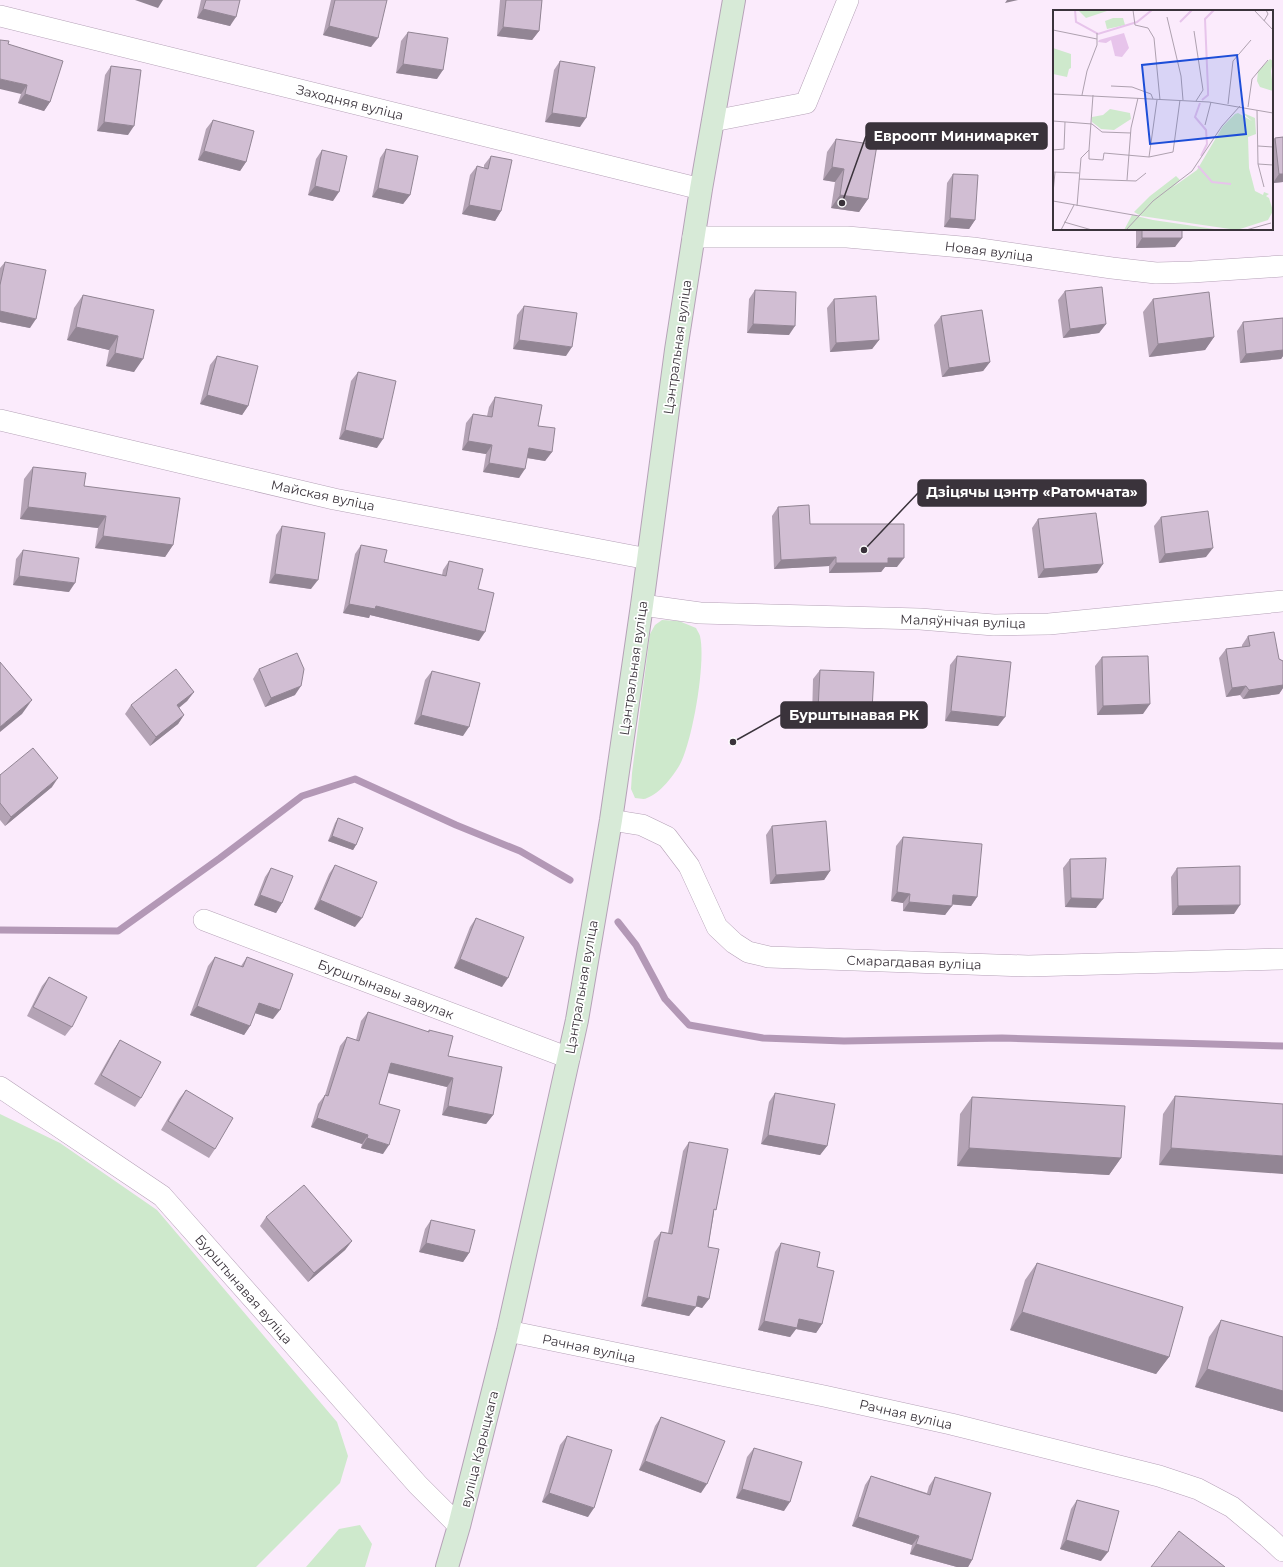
<svg xmlns="http://www.w3.org/2000/svg" width="1283" height="1567" font-family="Montserrat,sans-serif">
<style>
.green{fill:#cee9cc}
.lines{fill:none;stroke-linecap:round;stroke-linejoin:round}
.stream{stroke:#b398b6;stroke-width:7}
.street-casing{stroke:#b5a2b7;stroke-width:22}
.secondary-casing{stroke:#b5a2b7;stroke-width:24}
.street{stroke:#fff;stroke-width:21}
.secondary{stroke:#d7ead7;stroke-width:22}
.wall{fill:#b4a3b5}
.shaded-wall{fill:#928594}
.building{fill:#d1bed3;stroke:#928594}
.labels{text-anchor:middle;dominant-baseline:central;stroke-width:3.5;stroke-linejoin:round;paint-order:stroke}
.street-label{font-size:13px;fill:#3a333b;stroke:#fff}
.inset-river{fill:none;stroke:#e7c4eb;stroke-width:2}
.inset-road{fill:none;stroke:#aea1af;stroke-width:1}
.view{fill:#1d4ed8;fill-opacity:0.15;stroke:#1d4ed8;stroke-width:2}
.inset-edge{fill:none;stroke:#3a333b;stroke-width:2}
.leader{fill:none;stroke:#3a333b;stroke-width:1.5}
.callout-dot{fill:#3a333b;stroke:#fff;stroke-width:1.5}
.callout{fill:#3a333b;stroke:#3a333b;stroke-width:1.5}
.callout-label{font-size:14px;text-anchor:middle;font-weight:bold;fill:#fff}
</style>
<rect width="100%" height="100%" fill="#fbebfc"/>
<path class="green" d="M662,620l17,1 17,7c1,2 3,5 4,8 6,26 -7,100 -18,124 -5,12 -22,34 -35,38 -3,2 -8,0 -12,0l-4,-9 1,-16 18,-139 5,-9z
M0,1114l60,29 97,67 180,212 11,34 -8,27 -84,84h-256z
M360,1525l12,19 -7,23h-59l33,-38z"/>
<g class="lines">
<path class="stream" d="M618,922l18,23 29,54 24,26 74,13 81,3 158,-3 281,8
M0,930l118,1 102,-73 82,-62 53,-17 101,46 64,26 50,29"/>
<defs>
<path id="street" d="M0,16l701,173
M713,121l93,-18 42,-103
M693,237h154l126,11 139,20 44,5 36,-1 91,-6
M0,420l334,79 314,60
M642,605l58,8 220,6 74,6 55,-1 234,-23
M611,820l31,5 25,12 22,29 28,61 17,16 14,9 21,5 259,9 255,-7
M204,920l365,138
M0,1087l162,109 256,289 41,41
M508,1331l316,65 127,28 208,52 39,13 34,18 36,30 15,14"/>
<path id="secondary" d="M447,1567l12,-41 49,-195 69,-311 34,-200 31,-215 34,-255 25,-161 33,-189"/>
</defs>
<use href="#street" class="street-casing"/>
<use href="#secondary" class="secondary-casing"/>
<use href="#street" class="street"/>
<use href="#secondary" class="secondary"/>
</g>
<path class="wall" d="M201,0h39l-10,26 -33,-8z
M331,0h55l-15,47 -48,-12z
M500,0h42l-3,31 -7,9 -35,-4z
M408,32l29,47 -41,-6 5,-32z
M8,44l42,58 -6,9 -26,-8 3,-9z
M560,61l20,66 -35,-5 9,-52z
M111,66l17,69 -31,-4 8,-56z
M213,120l33,42 -6,9 -42,-11 8,-31z
M1283,137v45l-10,1 -1,-7v-34l3,-4z
M836,139l32,60 -9,13 -28,-4 4,-26 -12,-2 4,-28z
M386,149l24,46 -7,9 -31,-7 8,-39z
M322,150l11,51 -25,-6 8,-36z
M491,156l10,55 -6,10 -33,-7 8,-39 7,-9 7,2v-3z
M953,174l22,46 -6,9 -25,-2 3,-44z
M1136,229h46l-7,18 -39,1z
M5,262l25,66 -30,-6v-54z
M755,290l34,45 -42,-2 2,-34z
M1065,291l41,33 -7,9 -36,5 -5,-38z
M83,295l71,15 -20,62 -28,-6 3,-16 -42,-10 7,-32z
M834,299l45,41 -7,9 -42,3 -3,-44z
M1153,299l61,38 -9,13 -56,7 -6,-45z
M524,306l42,50 -53,-7 4,-34z
M941,316l49,46 -7,9 -41,6 -8,-52z
M1283,318v38l-2,3 -41,4 -3,-32 6,-9z
M217,356l31,50 -6,9 -42,-11 10,-39z
M358,372l19,76 -38,-9 12,-58z
M495,397l43,29 14,26 -7,9 -18,-3 -8,20 -36,-6 3,-18 -24,-4 4,-27 7,-9 14,2 2,-9z
M33,467l51,19 89,59 -8,12 -70,-9 3,-20 -78,-9 4,-40z
M778,507l32,17 87,43h-12l-4,5 -52,1v-7l-55,3 -2,-53z
M1161,517l45,40 -47,6 -5,-37z
M1038,519l59,54 -59,5 -6,-50z
M282,526l29,63 -42,-6 7,-48z
M361,545l23,17 58,13 1,-5 6,-9 29,28 1,52 -109,-26 -1,3 -26,-5 12,-59z
M23,550l46,42 -56,-7 3,-26z
M1248,636l31,23 4,2v27l-4,6 -36,5 -3,-4 -14,2 -7,-39 7,-9 16,-2v-2z
M957,656l41,70 -53,-5 5,-56z
M1102,657l41,57 -46,1 -2,-49z
M259,669l36,26 -30,12 -12,-28z
M820,670l52,41 -6,9 -54,-2 1,-39z
M432,671l31,65 -49,-12 11,-44z
M194,692l-7,9 -8,7 5,7 -6,9 -28,22 -25,-32 6,-9z
M0,775l52,12 -47,39 -5,-6z
M338,818l18,27 -3,5 -25,-9 7,-18z
M772,826l58,45 -6,9 -54,4 -4,-49z
M903,837l74,60 -6,9 -19,-2 -7,11 -42,-4v-8l-12,-2 5,-55z
M1070,859l26,49 -31,-1 -2,-39z
M335,865l20,62 -41,-18 15,-35z
M271,868l11,35 -6,10 -22,-8 11,-28z
M1177,868l57,46 -62,1 -1,-38z
M476,918l26,69 -48,-19 16,-41z
M215,957l26,9 6,-9 26,62 -18,-6 -5,13 -6,9 -54,-20 18,-49z
M49,977l23,50 -7,9 -38,-20 15,-30z
M368,1012l60,20 1,-2 19,26 45,59 -7,9 -44,-9 5,-28 -59,-14 -9,31 4,50 -22,-6 1,-4 -51,-17 7,-23 7,-9 15,-49 7,-9 9,3 5,-19z
M120,1040l21,58 -6,9 -41,-23 20,-35z
M186,1090l29,59 -6,9 -48,-28 18,-31z
M775,1093l52,53 -7,9 -59,-11 8,-42z
M1175,1096l108,8 -124,61 4,-51z
M972,1097l149,61 -12,17 -152,-9 3,-52z
M689,1142l25,71 -6,34 1,52 -7,9 -6,-2 -7,10 -48,-10 13,-65 7,-9 7,1 15,-82z
M266,1217l86,24 -7,9 -37,32 -48,-56z
M431,1220l38,33 -6,9 -44,-10 6,-23z
M781,1243l36,24 5,57 -6,9 -20,-4 -6,8 -32,-7 17,-78z
M1037,1263l132,94 -13,17 -146,-44 15,-50z
M1221,1320l62,17v75l-88,-25 14,-50z
M661,1417l40,76 -62,-23 16,-44z
M567,1436l21,81 -46,-15 18,-57z
M754,1448l30,63 -48,-13 11,-41z
M871,1476l56,17 2,-7 6,-9 37,83 -4,7h-11l-47,-13 2,-9 -60,-19 13,-41z
M1077,1500l24,61 -41,-12 11,-40z"/>
<path class="shaded-wall" d="M135,0h28l-5,8z
M1007,0h11l-13,3z
M203,9l33,8 -6,9 -33,-8z
M329,26l49,12 -7,9 -48,-12z
M503,27l36,4 -7,9 -35,-4z
M403,64l40,6 -6,9 -41,-6z
M0,79l27,6 -6,9 -21,-5z
M25,94l25,8 -6,9 -26,-8z
M552,113l34,5 -6,9 -35,-5z
M104,122l30,4 -6,9 -31,-4z
M204,151l42,11 -6,9 -42,-11z
M832,167l12,2 -9,13 -12,-2z
M1279,174h4v8l-10,1z
M315,186l24,6 -6,9 -25,-6z
M378,188l32,7 -7,9 -31,-7z
M840,195l28,4 -9,13 -28,-4z
M469,205l32,6 -6,10 -33,-7z
M950,218l25,2 -6,9 -25,-2z
M1142,238h40l-7,9 -39,1z
M0,311l36,8 -6,9 -30,-6z
M753,324l42,2 -6,9 -42,-2z
M1106,324l-7,9 -36,5 7,-9z
M76,327l42,9 -9,14 -42,-10z
M1214,337l-9,13 -56,7 9,-13z
M519,340l53,7 -6,9 -53,-7z
M879,340l-7,9 -42,3 6,-9z
M1283,350v6l-2,3 -41,4 6,-9z
M115,353l28,6 -9,13 -28,-6z
M990,362l-7,9 -41,6 7,-9z
M207,395l41,11 -6,9 -42,-11z
M345,430l38,9 -6,9 -38,-9z
M468,441l24,4 -6,9 -24,-4z
M529,448l23,4 -7,9 -23,-4z
M489,463l36,6 -6,9 -36,-6z
M28,507l78,9 -8,12 -78,-9z
M103,536l70,9 -8,12 -70,-9z
M1213,548l-7,9 -47,6 6,-9z
M836,557l-7,9 -55,3 7,-9z
M888,558h16l-7,9h-12l-4,5 -52,1 7,-10z
M1103,564l-6,9 -59,5 6,-9z
M275,574l43,6 -7,9 -42,-6z
M19,576l56,7 -6,9 -56,-7z
M349,604l27,2 109,26 -6,9 -109,-26 -1,3 -26,-5z
M1283,685v3l-4,6 -36,5 6,-9z
M301,686l-6,9 -30,12 6,-9z
M1246,686l-6,9 -14,2 6,-9z
M194,692l-7,9 -16,13 6,-9z
M32,700l-10,14 -22,18v-5z
M1150,704l-7,10 -46,1 6,-9z
M818,709l54,2 -6,9 -54,-2z
M951,711l54,6 -7,9 -53,-5z
M184,715l-6,9 -28,22 6,-9z
M421,715l48,12 -6,9 -49,-12z
M58,778l-6,9 -47,39 6,-9z
M332,836l24,9 -3,5 -25,-9z
M830,871l-6,9 -54,4 6,-9z
M897,892l13,2 -7,9 -12,-2z
M260,895l22,8 -6,10 -22,-8z
M953,895l24,2 -6,9 -25,-2z
M1071,898l32,1 -7,9 -31,-1z
M320,900l42,18 -7,9 -41,-18z
M909,902l43,4 -7,9 -42,-4z
M1240,905l-6,9 -62,1 6,-9z
M460,959l48,19 -6,9 -48,-19z
M259,1003l21,7 -7,9 -21,-7z
M197,1006l53,20 -6,9 -54,-20z
M391,1063l62,15 -6,9 -62,-15z
M448,1106l45,9 -7,9 -44,-9z
M317,1118l51,17 -6,9 -51,-17z
M768,1135l59,11 -7,9 -59,-11z
M367,1138l22,7 -6,9 -22,-6z
M969,1148l152,10 -12,17 -152,-9z
M1171,1148l112,8v18l-124,-9z
M352,1241l-7,9 -37,32 6,-9z
M426,1243l43,10 -6,9 -44,-10z
M698,1296l11,3 -7,9 -10,-3z
M647,1297l49,10 -7,9 -48,-10z
M1022,1312l147,45 -13,17 -146,-44z
M799,1319l23,5 -6,9 -20,-4 -6,8 -32,-7 6,-9z
M1207,1369l76,22v21l-88,-25z
M645,1461l62,23 -6,9 -62,-23z
M742,1489l48,13 -6,9 -48,-13z
M549,1493l45,15 -6,9 -46,-15z
M858,1517l61,19 -7,9 -60,-19z
M1066,1540l42,12 -7,9 -41,-12z
M916,1544l56,16 -4,7h-11l-47,-13z"/>
<path class="building" d="M206,0h34l-4,17 -33,-8z
M335,0h52l-9,38 -49,-12z
M506,0h36l-3,31 -36,-4z
M408,32l40,6 -5,32 -40,-6z
M0,40l9,1 -1,3 55,17 -13,41 -25,-8 2,-9 -27,-6z
M560,61l35,6 -9,51 -34,-5z
M111,66l30,4 -7,56 -30,-4z
M213,120l41,11 -8,31 -42,-11z
M1283,137v37h-4l-4,-36z
M836,139l41,6 -9,54 -28,-4 4,-26 -12,-2z
M386,149l32,7 -8,39 -32,-7z
M322,150l25,6 -8,36 -24,-6z
M491,156l21,4 -11,51 -32,-6 8,-39 11,3z
M953,174l25,1 -3,45 -25,-2z
M1142,229h40v9h-40z
M5,262l41,8 -10,49 -36,-8v-26z
M1102,287l4,37 -36,5 -5,-38z
M755,290l41,2 -1,34 -42,-2z
M1209,292l5,45 -56,7 -5,-45z
M83,295l71,15 -11,49 -28,-6 3,-17 -42,-9z
M876,296l3,44 -43,3 -2,-44z
M524,306l53,7 -5,34 -53,-7z
M982,310l8,52 -41,6 -8,-52z
M1283,318v32l-37,4 -3,-32z
M217,356l41,10 -10,40 -41,-11z
M358,372l38,9 -13,58 -38,-9z
M495,397l47,8 -4,21 17,2 -3,24 -23,-4 -4,21 -36,-6 3,-18 -24,-4 5,-27 19,3z
M33,467l53,6 -2,13 96,12 -7,47 -70,-9 3,-20 -78,-9z
M809,505l1,19h94v34h-16v5h-52v-6l-55,3 -3,-53z
M1208,511l5,37 -48,6 -4,-37z
M1096,513l7,51 -59,5 -6,-50z
M282,526l43,7 -7,47 -43,-6z
M361,545l26,5 -3,12 62,14 3,-15 34,8 -5,20 16,4 -9,39 -109,-26 -1,3 -26,-5z
M23,550l56,8 -4,25 -56,-7z
M1274,632l5,27 4,2v24l-34,5 -3,-4 -14,2 -6,-39 24,-3 -2,-10z
M297,653l7,16 -3,17 -30,12 -12,-29z
M957,656l54,6 -6,55 -54,-6z
M1148,656l2,48 -47,2 -1,-49z
M0,662l32,38 -32,27z
M176,669l18,23 -17,13 7,10 -28,22 -25,-32z
M820,670l54,2 -2,39 -54,-2z
M432,671l48,12 -11,44 -48,-12z
M33,748l25,30 -47,39 -11,-14v-28z
M338,818l25,10 -7,17 -24,-9z
M826,821l4,50 -54,4 -4,-49z
M903,837l79,7 -5,53 -24,-2 -1,11 -43,-4 1,-8 -13,-2z
M1106,858l-3,41 -32,-1 -1,-39z
M335,865l42,17 -15,36 -42,-18z
M1240,866v39l-62,1 -1,-38z
M271,868l22,8 -11,27 -22,-8z
M476,918l48,19 -16,41 -48,-19z
M215,957l28,10 4,-10 46,17 -13,36 -21,-7 -9,23 -53,-20z
M49,977l38,20 -15,30 -39,-20z
M368,1012l61,20v-2l24,6 -5,20 54,11 -9,48 -45,-9 5,-28 -62,-15 -12,41 21,6 -11,35 -22,-7 1,-3 -51,-17 8,-23 3,1 19,-59 12,4z
M120,1040l41,22 -20,36 -40,-23z
M186,1090l47,28 -18,31 -47,-28z
M775,1093l60,11 -8,42 -59,-11z
M1175,1096l108,8v52l-112,-8z
M972,1097l153,9 -4,52 -152,-10z
M689,1142l39,7 -12,61 -2,-1 -6,38 11,2 -10,50 -11,-3 -2,11 -49,-10 14,-65 11,2z
M304,1185l48,56 -38,32 -48,-56z
M431,1220l44,10 -6,23 -43,-10z
M781,1243l39,9 -3,15 17,4 -12,53 -23,-5 -2,9 -33,-7z
M1037,1263l146,44 -14,50 -147,-45z
M1221,1320l62,17v54l-76,-22z
M661,1417l64,24 -18,43 -62,-23z
M567,1436l45,14 -18,58 -45,-15z
M754,1448l48,14 -12,40 -48,-13z
M871,1476l59,19 5,-18 56,16 -19,67 -56,-16 3,-8 -61,-19z
M1077,1500l42,11 -11,41 -42,-12z
M1179,1531l46,36h-74z"/>
<g class="labels">
<g class="street-label">
<text transform="translate(350 102) rotate(14)">Заходняя вуліца</text>
<text transform="translate(989 251) rotate(7)">Новая вуліца</text>
<text transform="translate(677 347) rotate(-82)">Цэнтральная вуліца</text>
<text transform="translate(323 495) rotate(12)">Майская вуліца</text>
<text transform="translate(963 621) rotate(2)">Маляўнічая вуліца</text>
<text transform="translate(633 668) rotate(-82)">Цэнтральная вуліца</text>
<text transform="translate(914 962) rotate(2)">Смарагдавая вуліца</text>
<text transform="translate(581 987) rotate(-80)">Цэнтральная вуліца</text>
<text transform="translate(386 989) rotate(21)">Бурштынавы завулак</text>
<text transform="translate(244 1289) rotate(49)">Бурштынавая вуліца</text>
<text transform="translate(589 1348) rotate(12)">Рачная вуліца</text>
<text transform="translate(906 1414) rotate(13)">Рачная вуліца</text>
<text transform="translate(479 1449) rotate(-76)">вуліца Карыцкага</text>
</g>
</g>
<g transform="translate(1053 10)">
<rect width="220" height="220" fill="#fbebfc"/>
<path d="M25,0h32l-24,8zM60,8h10l2,7 -18,4 -2,-8zM0,38l18,6v14l-2,1 -2,8 -14,-3zM217,49l3,2 -2,10 2,20 -13,-4 -3,-6 1,-10zM57,99l20,4 1,6 -17,11 -13,-1 -9,-7v-5l11,-2zM188,102l14,6 1,16 -8,3 1,31 6,23 8,4 1,-3 5,2 -3,2 3,2 4,13 -5,9 -31,10 -96,-14 -7,-4 16,-16 26,-20 4,4 -7,7 24,-17 26,-44 12,-12 3,-1 14,8zM79,205l21,5 68,10h-97z" fill="#cee9cc"/>
<path d="M71,23l5,15 -7,9 -7,-1 -4,-16 -5,3 -8,-1 1,-2z" fill="#e7c4eb"/>
<path class="inset-river" d="M22,0l1,12 22,12 39,-12 15,-12M127,12l12,-12M149,90l6,-5v-5l-3,-71 9,-9M147,93l-5,14 11,13 1,14 -6,12M145,156l14,16 19,2"/>
<path class="inset-road" d="M80,0l2,15 13,3 6,10 6,62M201,0l19,20M114,7l14,59 2,24M211,11l4,-7 -2,-4M0,20l44,9M141,21l9,59 -7,11M58,76l21,1 19,7 2,5M0,84l156,8 64,11M29,85l5,-24 10,-26v-12M175,94l5,-43 18,-21M195,97l4,-28 16,-19M204,100l1,54 6,23M0,111l39,3 10,8 29,1M152,115l6,-23M205,136l15,1M0,140l11,-1 1,-27M36,140v9l14,1 1,-7 45,4 24,-5 7,-52M96,147l8,-57M205,154l15,1M0,162l26,1M26,169l57,2 10,-8M74,170l4,-52 7,-30M0,183l2,-21M0,191l86,15M24,196l4,-48 8,-8 4,-55M11,212l28,8M8,220l13,-25M73,220l27,-29 39,-30 30,-45 18,-20M193,220l25,-7"/>
<path class="view" d="M184,45l9,79 -96,10 -8,-79z"/>
<rect width="220" height="220" class="inset-edge"/>
</g>
<path class="leader" d="M842 203L866 136M864 550L918 493M733 742L781 715"/>
<g class="callout-dot">
<circle cx="842" cy="203" r="4"/>
<circle cx="864" cy="550" r="4"/>
<circle cx="733" cy="742" r="4"/>
</g>
<g class="callout">
<rect x="866" y="123" width="181" height="26" rx="4"/>
<rect x="918" y="480" width="228" height="26" rx="4"/>
<rect x="781" y="702" width="146" height="26" rx="4"/>
</g>
<g class="callout-label">
<text x="956" y="141">Евроопт Минимаркет</text>
<text x="1032" y="497">Дзіцячы цэнтр «Ратомчата»</text>
<text x="854" y="720">Бурштынавая РК</text>
</g>
</svg>
